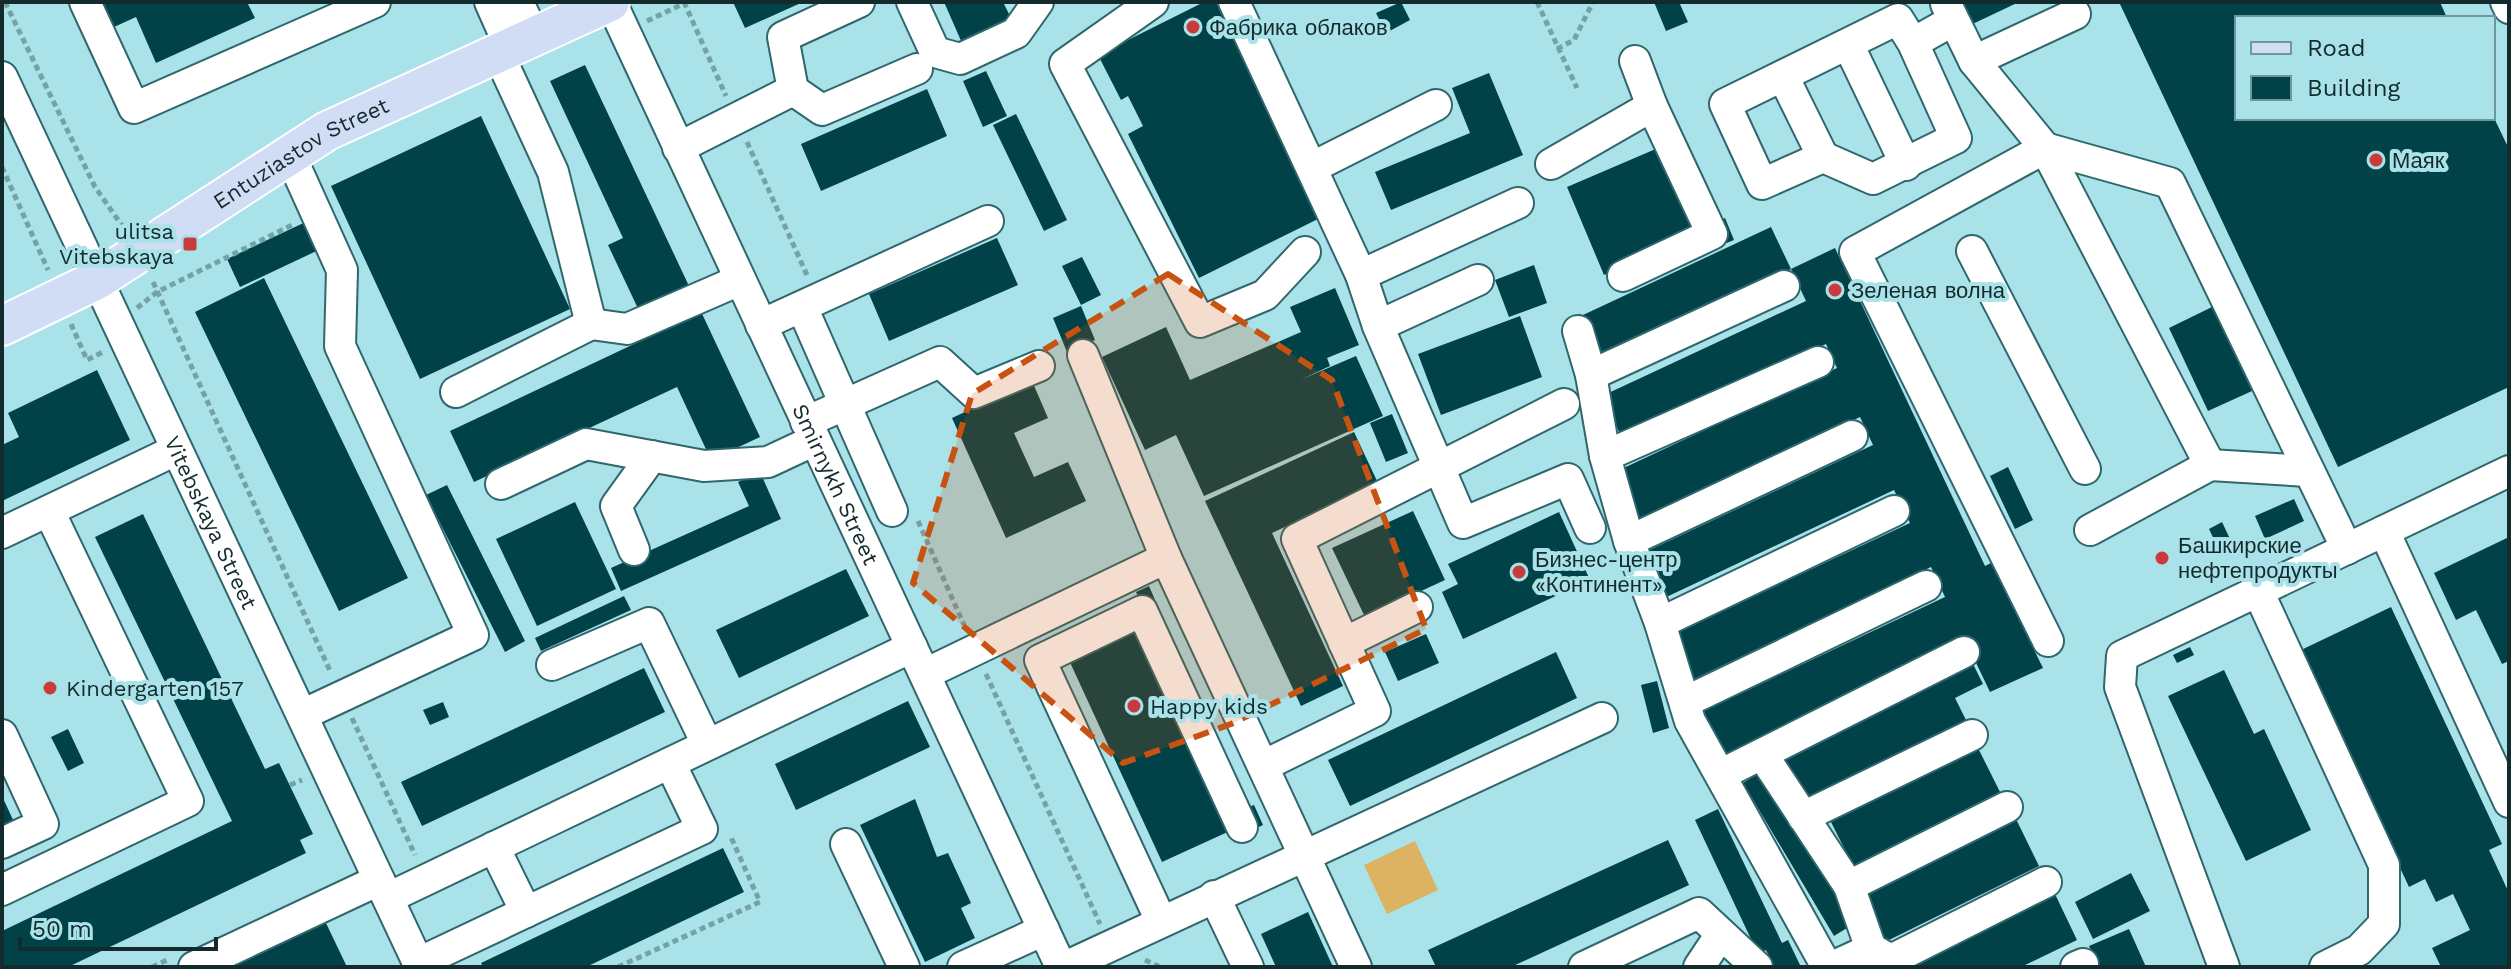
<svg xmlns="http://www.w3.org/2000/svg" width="2511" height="969" font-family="'Work Sans',sans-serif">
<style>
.green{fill:#dbb362}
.building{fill:#004247}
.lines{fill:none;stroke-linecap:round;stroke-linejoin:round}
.minor-casing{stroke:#2f676c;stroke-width:34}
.major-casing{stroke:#fff;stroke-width:42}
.path{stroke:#75a2a7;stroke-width:5;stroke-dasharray:6 4;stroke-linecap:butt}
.minor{stroke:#fff;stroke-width:30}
.major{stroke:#d1ddf5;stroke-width:38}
.marked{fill:#c85211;fill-opacity:0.2;stroke:#c85211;stroke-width:6;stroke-dasharray:16 10;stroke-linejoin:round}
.poi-dot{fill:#c93a3e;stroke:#a9e2e8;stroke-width:3}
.labels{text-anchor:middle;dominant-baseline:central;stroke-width:8;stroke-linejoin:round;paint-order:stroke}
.poi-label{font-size:22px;fill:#142b2d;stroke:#a9e2e8;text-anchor:start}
.street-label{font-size:22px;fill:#142b2d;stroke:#a9e2e8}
</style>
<rect width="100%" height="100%" fill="#a9e2e8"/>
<path class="green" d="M1415,841l23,49 -51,24 -23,-49z"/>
<path class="building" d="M103,2h144l8,16 -99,45 -20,-46 -22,10z
M733,2h70l-58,26z
M944,2h59l9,18 -50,23z
M1204,2h12l106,215 -123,61 -71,-144 15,-8 -15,-30 -7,4 -23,-45z
M1401,2l9,18 -24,13 -10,-20z
M1654,2h25l9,20 -22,9z
M1949,2h70l-57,27z
M2119,2h321l7,16h-210v100h257l15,31v238l-171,80z
M585,65l175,372 -49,23 -34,-73 -203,95 -24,-51 201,-95 -43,-91 15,-7 -73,-157z
M986,71l21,45 -24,11 -20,-46z
M1489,73l34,82 -132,55 -16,-38 95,-39 -18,-45z
M927,89l20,47 -126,55 -20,-47z
M1016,114l51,106 -23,11 -51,-106z
M481,116l89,193 -150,70 -89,-193z
M1658,148l37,89 -91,38 -37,-88z
M1725,218l9,22 -10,4 -9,-21z
M312,219l13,28 -85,40 -13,-28z
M1771,227l20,42 -189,88 -19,-42z
M997,238l21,47 -129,56 -20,-47z
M1835,248l150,318 6,-3 52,105 -53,24 -23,-48 -248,117 -22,-47 248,-117 -14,-30 -237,112 -21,-45 237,-111 -16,-33 -234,110 -21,-45 234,-110 -13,-28 -225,105 -22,-49 224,-105 -11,-24 -203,96 -21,-44 204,-95 -15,-32z
M1082,257l19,38 -20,10 -19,-39z
M1534,265l13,38 -38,14 -14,-37z
M264,278l144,300 -69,33 -144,-299z
M1335,288l24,57 -32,13 3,8 -30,14 56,-24 27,60 -179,80 -28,-61 -31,15 -43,-93 64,-30 24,53 111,-48 -11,-25z
M1081,306l14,34 -28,12 -14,-34z
M2212,307l40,84 -44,20 -39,-83z
M1520,316l22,61 -101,38 -23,-61z
M97,370l33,70 -128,61v-56l17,-8 -11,-24z
M1032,381l16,37 -34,15 20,44 34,-15 18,39 -80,37 -54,-120z
M1392,414l16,39 -22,9 -16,-39z
M1354,432l24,51 -106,50 71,153 -42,20 -96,-205z
M2008,467l25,53 -18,9 -25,-53z
M760,472l21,47 -160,72 -10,-23 138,-62 -11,-24z
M447,485l78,156 -20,11 -79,-157z
M2294,499l10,22 -39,18 -10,-23z
M575,502l41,87 -79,37 -41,-87z
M1413,511l32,69 -80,37 -33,-69z
M1559,512l31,68 -127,59 -21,-47 16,-8 -10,-20z
M143,514l122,255 14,-6 34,71 -13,6 6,13 -238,114h-66v-36l230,-110 -137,-284z
M2222,522l9,19 -13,7 -9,-19z
M2509,537v124l-7,3 -26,-54 -20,10 -22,-47z
M846,569l23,47 -130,62 -23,-48z
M1149,586l10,23 -13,6 -10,-23z
M624,596l7,14 -90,41 -6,-13z
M2391,607l111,237 -13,6 20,43v74h-68l-9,-19 38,-18 -17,-36 -17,8 -11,-23 -16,8 -110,-236z
M1138,626l94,204 -70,32 -94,-204z
M1426,634l13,29 -41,18 -13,-29z
M2190,647l4,8 -17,8 -4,-8z
M1556,652l21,46 -227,108 -22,-46z
M1972,662l11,22 -28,14 11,22 -162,81 -22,-45z
M644,668l21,44 -243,114 -21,-44z
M2224,670l30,64 10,-5 47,101 -65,31 -78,-165z
M1657,681l12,47 -16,5 -12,-48z
M908,701l22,46 -134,63 -21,-46z
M443,702l6,15 -19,8 -7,-15z
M68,729l16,34 -16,8 -17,-34z
M1978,748l22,44 -147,74 -22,-44z
M1764,770l91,153 -21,13 -91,-153z
M2,796l12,26 -12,6z
M915,799l22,58 11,-4 23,50 -10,5 14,30 -50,24 -65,-137z
M1254,805l9,20 -13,6 -9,-21z
M1718,809l64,134 6,-3 13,27h-27l-8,-17 -8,4 -63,-134z
M2016,819l23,47 -154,76 -23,-47z
M1668,840l21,45 -178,82h-75l-8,-17z
M723,848l21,44 -158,75h-103l-2,-4z
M2131,873l19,38 -57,28 -18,-37z
M2055,894l22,46 -56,27h-107l-2,-5z
M1308,912l25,55h-57l-15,-33z
M325,921l22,46h-120z
M2129,929l17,38h-48l-9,-21z"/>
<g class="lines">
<defs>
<g id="minor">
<path d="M85,2l49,106 241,-106"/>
<path d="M490,2l20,45"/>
<path d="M518,2l16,34"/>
<path id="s1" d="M611,2l450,965"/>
<path d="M859,2l-76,35 10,53 29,20 95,-41"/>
<path d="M912,2l23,50 25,7 56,-26 22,-31"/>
<path d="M1153,2l-88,62 135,258 65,-27 40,-43"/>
<path d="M1234,2l127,273 17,51 85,197 105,-44 22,49"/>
<path d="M2506,2l3,6"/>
<path d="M1946,4l28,57 71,87 165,317 -120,65"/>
<path d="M1913,43l-15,-24 -173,85 37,80 61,-27 50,22 83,-41 -43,-95 39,-22"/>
<path d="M1848,44l58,121"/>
<path d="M1635,61l17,45"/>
<path d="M1974,61l101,-47"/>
<path d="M1783,76l40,81"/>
<path id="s2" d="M2,77l418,890"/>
<path d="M678,148l115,-58"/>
<path d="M290,155l52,115 -2,76 133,289 -171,80"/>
<path d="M1551,164l101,-58 60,128 -89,42"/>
<path d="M1313,167l123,-62"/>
<path d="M1972,251l113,218"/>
<path d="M1361,275l157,-72"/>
<path d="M1784,286l-193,89 14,81 24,85 31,82 30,98 137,246"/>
<path d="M802,307l90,204"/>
<path d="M591,324l36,5 113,-49"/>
<path d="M761,325l227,-104"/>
<path d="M1378,326l100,-46"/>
<path d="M1578,331l13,44"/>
<path d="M1083,355l83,203"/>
<path d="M456,392l135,-68 -38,-152 -55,-119"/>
<path d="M806,422l134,-60 34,31 65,-27"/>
<path d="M1605,456l213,-94"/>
<path d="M2210,465l98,6"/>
<path d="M2509,471l-125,60 125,271"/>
<path d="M501,484l85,-40 118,22 64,-4 47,-22"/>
<path d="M2,533l174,-83"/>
<path d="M1629,541l223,-105"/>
<path d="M634,550l-18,-44 36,-50"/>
<path d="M2258,591l126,274v59l-25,26 -34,17"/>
<path d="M1660,623l234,-112"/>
<path d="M2048,641l-193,-389 190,-104 125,35 177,366"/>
<path d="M1344,643l73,-36"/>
<path d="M552,665l97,-42 58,121"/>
<path d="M925,674l241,-116 190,409"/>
<path d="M1685,702l241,-116"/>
<path d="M2,735l41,89 -41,19"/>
<path d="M1762,754l87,132 158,-79"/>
<path d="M1263,766l112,-55 -78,-172 267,-135"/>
<path d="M1722,774l242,-122"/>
<path d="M1803,817l169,-82"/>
<path d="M846,844l58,123"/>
<path d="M494,847l32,65"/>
<path d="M1849,886l22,63"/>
<path d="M2,890l186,-89 -139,-290"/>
<path d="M1214,896l34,71"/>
<path d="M388,898l524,-251"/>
<path d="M1161,921l-121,-261 102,-49 100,216"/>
<path d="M1891,960l155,-78"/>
<path d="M418,963l284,-134 -32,-66"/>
<path d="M194,967l185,-87"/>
<path d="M963,967l81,-37"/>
<path d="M1065,967l537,-249"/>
<path d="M1584,967l115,-54 58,54"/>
<path d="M1699,967l22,-33"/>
<path d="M1832,967l39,-18 20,11 3,7"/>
<path d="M2076,967l7,-3"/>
<path d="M2224,967l-104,-280 2,-31 262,-125"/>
</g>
<g id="major">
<path id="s3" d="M2,326l95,-46 230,-149 283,-129"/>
</g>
</defs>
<use href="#minor" class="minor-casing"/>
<use href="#major" class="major-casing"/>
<path class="path" d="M5,2l90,185 28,40
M684,2l42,94
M1537,2l40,86
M647,21l38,-18
M1557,49l17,-9 19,-38
M747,142l60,133
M2,167l46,103
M153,282l178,391
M137,308l20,-16 137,-68
M71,324l16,36 16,-8
M918,521l46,104
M986,674l114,250
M352,718l63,137
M290,785l12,-5
M1145,960l15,7
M152,967l17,-8
M618,967l142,-65 -30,-67"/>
<use href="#minor" class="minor"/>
<use href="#major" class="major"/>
</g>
<path class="marked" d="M1168,274l164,106 94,249 -195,95 -108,39 -210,-180 59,-189z"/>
<g class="poi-dot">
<circle cx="1193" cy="27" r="8"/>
<circle cx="2376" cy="160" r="8"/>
<rect x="182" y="236" width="16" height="16" rx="4"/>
<circle cx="1835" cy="290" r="8"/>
<circle cx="2162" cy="558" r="8"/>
<circle cx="1519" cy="572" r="8"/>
<circle cx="50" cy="688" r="8"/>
<circle cx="1134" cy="706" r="8"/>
</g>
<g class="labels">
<g class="poi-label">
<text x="1209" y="27">Фабрика облаков</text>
<text x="2392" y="160">Маяк</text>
<text x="174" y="231" text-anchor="end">ulitsa<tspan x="174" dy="25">Vitebskaya</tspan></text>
<text x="1851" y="290">Зеленая волна</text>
<text x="2178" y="545">Башкирские<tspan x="2178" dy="25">нефтепродукты</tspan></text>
<text x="1535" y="559">Бизнес-центр<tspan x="1535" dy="25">«Континент»</tspan></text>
<text x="66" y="688">Kindergarten 157</text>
<text x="1150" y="706">Happy kids</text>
</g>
<g class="street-label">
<text stroke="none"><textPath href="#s3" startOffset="346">Entuziastov Street</textPath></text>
<text stroke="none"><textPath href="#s1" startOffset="532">Smirnykh Street</textPath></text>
<text stroke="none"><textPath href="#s2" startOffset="492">Vitebskaya Street</textPath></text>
</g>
</g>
<rect width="2511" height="969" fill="none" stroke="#142b2d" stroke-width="8"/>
<rect x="2235" y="16" width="260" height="104" fill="#a9e2e8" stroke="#6d999d" stroke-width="2"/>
<rect x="2251" y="42" width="40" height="12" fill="#d1ddf5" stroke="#6d999d" stroke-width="2"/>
<text x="2307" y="56" font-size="24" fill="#142b2d">Road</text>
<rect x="2251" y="76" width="40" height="24" fill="#004247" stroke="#6d999d" stroke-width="2"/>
<text x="2307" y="96" font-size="24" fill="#142b2d">Building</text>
<path d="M20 937v12h196v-12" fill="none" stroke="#142b2d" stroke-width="4"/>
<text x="32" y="937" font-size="24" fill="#142b2d" stroke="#a9e2e8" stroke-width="6" paint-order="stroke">50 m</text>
</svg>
